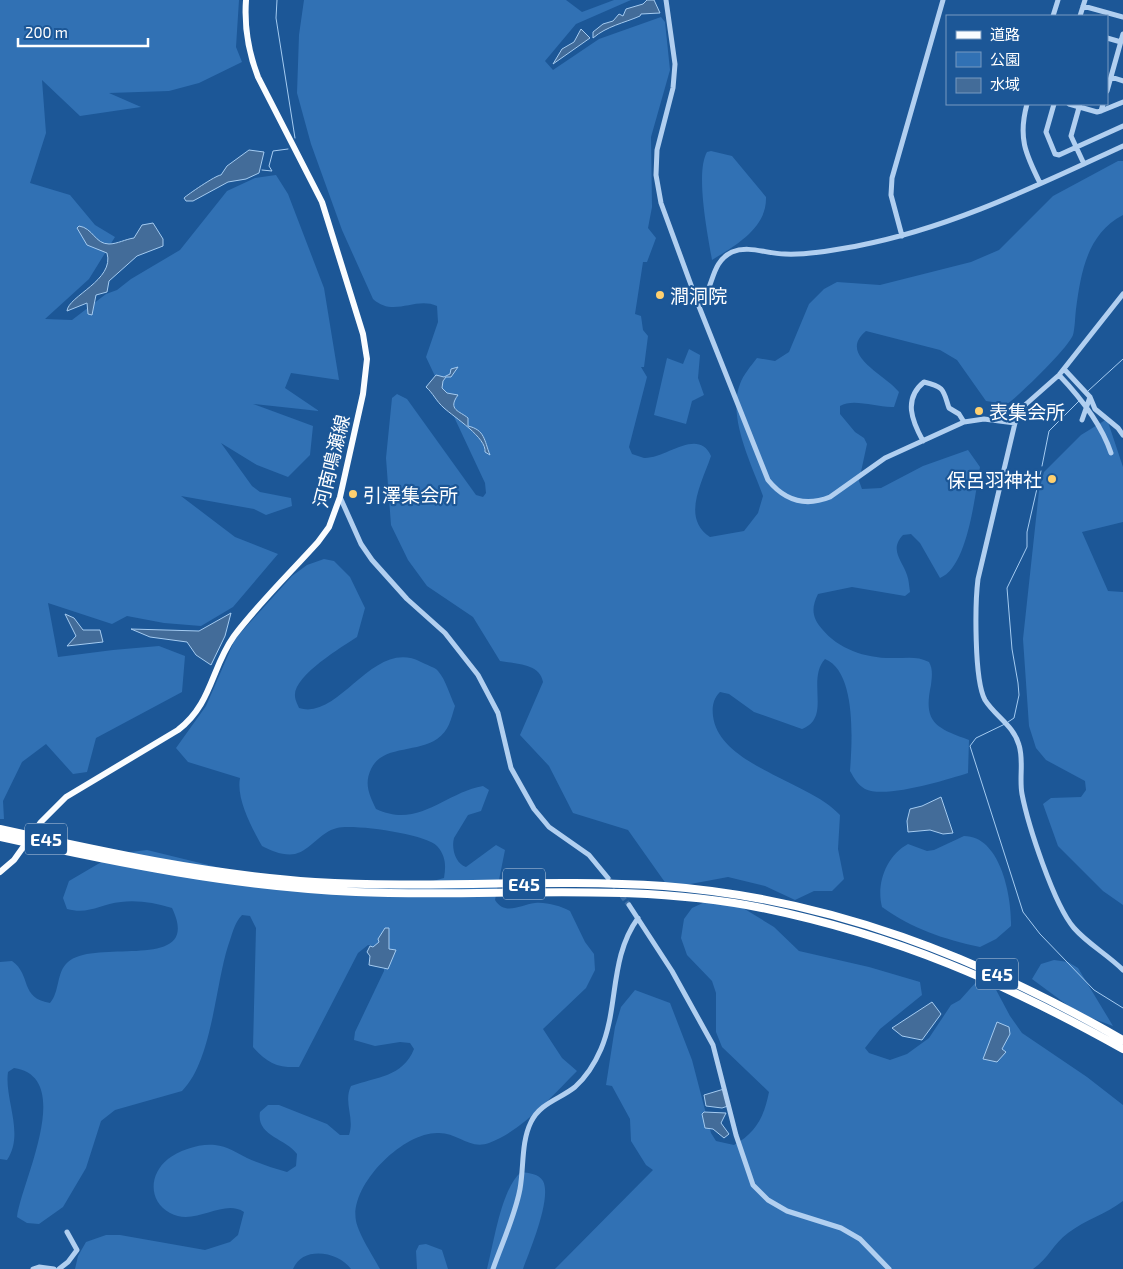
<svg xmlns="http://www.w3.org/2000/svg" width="1123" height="1269" font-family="'Exo 2','Noto Sans JP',sans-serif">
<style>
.green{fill:#3171b4}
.water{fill:#436c99;stroke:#a4cbf1}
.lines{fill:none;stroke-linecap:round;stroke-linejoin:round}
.stream{stroke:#a4cbf1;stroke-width:1}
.minor-tunnel{stroke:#3e70a7;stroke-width:5;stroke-dasharray:5 2.5;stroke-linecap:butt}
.minor{stroke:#b1cff0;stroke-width:5}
.major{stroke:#f9fcff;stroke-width:6}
.highway{stroke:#fff;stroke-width:8}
.poi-dot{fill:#ffd06f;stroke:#1c5797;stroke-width:2}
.labels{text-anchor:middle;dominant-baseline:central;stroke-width:4.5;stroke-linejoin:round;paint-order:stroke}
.shield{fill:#1c5797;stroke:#bbcde0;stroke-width:1}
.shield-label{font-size:18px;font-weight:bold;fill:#fff}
.poi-label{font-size:19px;fill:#fff;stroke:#1c5797;text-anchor:start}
.street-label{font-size:19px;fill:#fff;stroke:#1c5797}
</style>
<rect width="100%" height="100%" fill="#1c5797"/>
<path class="green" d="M0,0h239l-3,47 6,15 -43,21 -30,8 -60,2 32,14 -61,9 -38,-36 4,53 -16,50 40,12 25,30 20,12 -26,42 -44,40 27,1 34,-26 11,-4 14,-11 49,-29 47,-59 28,-13 21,-3 12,19 36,94 15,92 -48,-7 -6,15 34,23 -66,-7 60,22 -3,29 -22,22 -31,-12 -36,-22 31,43 8,6 31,6 1,8 -26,9 -12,-6 -73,-13 54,41 43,17 -45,53 -32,19 -37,-3 -37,-7 -15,8 -64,-21 10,54 55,-7 46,-4 26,10 -3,36 -86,46 -9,34 -14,2 -27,-30 -24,18 -19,39 1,18h-4z
M304,0h262l16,12 32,-12h17l-55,24 -31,37 8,9 46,-31 62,-22 4,5 5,48 -19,67 1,70 -4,21 8,10 -9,24h-4l-8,52 6,2 2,14 5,6 -4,31h-3l6,10 -18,70 3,7c4,1 8,3 12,4 22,1 54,-31 67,-2 -9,27 -30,62 -1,81l34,-6 14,-18 5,-17c-11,-31 -36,-79 -23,-112 3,-9 11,-18 17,-26l18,3 14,-9 20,-48 15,-15 13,-7 43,3 91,-23 28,-12 54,-54 65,-35h5v54c-36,19 -42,57 -47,94 -1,8 -1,19 -3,26 -5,13 -53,60 -66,69l-21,-3 -29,-41 -17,-10 -74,-19c-29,24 19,43 33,61l-5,15c-17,1 -40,-9 -54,-1v8l15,18 9,6 3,6 -8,37 3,8 19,-1 42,-22 45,-16 12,17c-5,27 -12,100 -40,111l-20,-35 -9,-9 -8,1c-14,15 -1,25 4,40 2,5 2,11 3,17l-5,4 -53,-9 -34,7c-7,14 -6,24 4,35 17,21 46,30 73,29 12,0 23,-2 34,4 4,7 3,14 2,23 -8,37 4,43 38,55l-1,33c-22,7 -83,26 -103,16 -7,-4 -11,-11 -15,-18 2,-28 7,-99 -25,-112 -19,21 7,59 -23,70l-48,-17 -25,-18 -9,-2c-7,7 -8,15 -7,24 6,50 96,65 127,99l-2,34 6,30 -12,12h-18l-19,9 -30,-14 -37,-9 -59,11 -41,-58 -55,-17 -24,-47 -29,-31 23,-53c-3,-19 -28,-18 -43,-21l-27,-44 -46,-31 -19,-26 -17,-35 -5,-67 6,-60 5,-4 10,5 69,96 7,2 3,-4 -1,-10 -59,-126 12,-35 -1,-16c-22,-10 -43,12 -64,-7l-31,-69 -31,-86 -14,-51 2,-58z
M711,151l21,5 34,41c1,31 -30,48 -54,63 -4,-24 -17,-87 -5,-108z
M689,349l11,6 -2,23 6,17 -12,6 -6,23 -32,-9 13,-57 16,6z
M1107,419l16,48v55l-41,10 26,59 15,1v313l-20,-14 -45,-45 -15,-42 8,-6 30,-1 5,-7 -1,-9 -39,-21 -10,-12 -7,-22 -6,-87 16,-148 5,-19 37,-37z
M324,559l10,2 16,16 15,31 -8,29c-15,10 -64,39 -62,59 0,4 3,9 4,12 41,13 74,-71 122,-46 5,3 14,5 17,9 8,9 12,25 17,35 -4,13 -6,25 -18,33 -20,14 -55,6 -66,30 -7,15 -2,25 5,40 43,20 68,-16 107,-23l6,4 -8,21 -13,4 -14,23c-3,11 2,26 12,29l30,-22 9,5 -10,50c10,16 25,5 40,3 12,-1 25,3 35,8l15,31 9,12 1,16 -9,18 -43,41 19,29 15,13c-24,24 -55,60 -88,72 -19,7 -31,-10 -50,-10 -35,-2 -90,52 -83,88 3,14 17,35 24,48h-29c-12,-17 -48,-24 -58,0h-218l3,-13 8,-14 20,-7h14l85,15 25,-8 8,-7 6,-23c-21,-14 -49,15 -74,1 -22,-12 -21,-39 -2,-54 11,-9 33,-16 47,-14 12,1 22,8 32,13 13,6 26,10 40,14l9,-6 1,-12c-12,-16 -41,-18 -37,-42l8,-7h11l48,19 13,11h9c6,-17 -6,-33 2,-49 25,-9 52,-9 63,-37l-4,-6 -10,-1 -25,4 -21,-6 1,-8 29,-61v-10l-9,-14 -7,-2 -10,8 -59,114c-21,1 -32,-4 -46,-20l3,-119 -6,-12 -8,-1c-8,8 -10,20 -14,31 -13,41 -16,115 -46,145l-67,19 -14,11 -15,47 -23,39 -24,17 -12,-1 -10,-6c4,-34 59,-140 -3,-149l-6,4c-4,27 17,62 -1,88l-7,-1v-197l12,-1c20,14 7,37 38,42 10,-11 6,-31 18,-41 27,-25 136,12 104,-54 -17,-5 -34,-8 -51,-6 -21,2 -32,13 -54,7l-4,-11 6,-17 46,-27 32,-4 90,22 91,16 87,-2 29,-8c2,-12 2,-22 -7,-32 -11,-12 -83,-22 -100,-18 -17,4 -26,22 -42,26 -11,2 -24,-3 -33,-8 -10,-18 -26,-47 -22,-68l-52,-16 -12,-14 30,-42 29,-67 57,-63 15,-11z
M964,836c37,0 48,62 47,90l-15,13 -16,8c-37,-8 -67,-18 -98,-40 -6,-23 4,-51 26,-63l19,7 7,-1z
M707,901l36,7 31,19 25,24 70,16 51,15 2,13 -42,34 -15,19 4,5 21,7 17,-6 22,-16 22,-33 9,-5 26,-29 24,45 12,17 65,44 36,28v96c-17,13 -38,19 -55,32 -15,11 -19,25 -35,36h-478l98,-99 -7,-5 -15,-24 -1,-22 -18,-33 -6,-1 9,-58 6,-20 14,-17 35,13 22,57 19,73 5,8 18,4c22,-12 30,-28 35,-53l-47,-45 -6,-15v-39l-4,-12 -25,-26 -6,-17 3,-19 8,-11z
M1054,960l14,2 10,6 35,58 -35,-13 -46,-34 9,-15z
M521,1172c8,1 18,2 22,9 9,17 -13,69 -20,88h-36c7,-26 14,-80 34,-97z
M426,1244l16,6 6,19h-31l-1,-18 3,-6z"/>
<path class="water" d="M647,0h7l6,13 -19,1 -1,2c-16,7 -33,10 -47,22v-6l10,-8 10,-3 6,-7 4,2 3,-7 17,-5z
M581,29l9,9 -37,26 9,-15 12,-7z
M249,150l15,2 -5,21 -13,6 -18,3 -35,19h-7l-2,-3c3,-3 32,-23 37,-23l6,-9z
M153,223l10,16v7l-26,10 -28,25 -2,11 -11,3 -4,20 -4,-1 -1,-11 -20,8c1,-15 48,-31 40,-58l-20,-8 -10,-17 2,-2c14,2 16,18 30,18 8,0 17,-5 25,-6l8,-13z
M458,367l-7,10h-5l-3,4 -1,7 5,5 11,2c-11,15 2,16 10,23v8c17,4 16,14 22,29l-5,-3c2,-14 -31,-35 -41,-44 -8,-7 -11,-15 -18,-21l10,-12 8,2 6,-3 1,-5z
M231,613l-6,23 -14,29 -15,-10 -9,-13 -37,-5 -19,-8 68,2z
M65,614l9,4 9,12h17l3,12 -36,4 9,-10z
M941,797l12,36 -10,1 -13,-4 -22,2 -1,-11 3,-12 12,-3z
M385,928h4v21l7,1 -8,19 -19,-4 1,-9 -3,-4 3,-6 3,1 6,-5 -1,-3z
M932,1002l9,12 -19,26 -20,-4 -10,-8z
M997,1022l12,5 1,7 -8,15 4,3 -9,10 -14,-3z
M724,1089l4,17 -6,2 -16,-2 -2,-11z
M704,1112l22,1 -5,10 8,11 -5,4 -11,-9 -8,-1 -3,-14z"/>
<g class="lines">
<path class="stream" d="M277,0l-1,18 19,120
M262,170l10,1 -3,-5 4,-15 15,-2
M1088,391l35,-32
M1042,466l7,-35 30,-30
M1008,722l6,-4 5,-23 -1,-12 -6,-34 -5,-61 20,-41v-15l14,-61
M1005,724l-29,14 -6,8 53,166 17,22 54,56 29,18"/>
<path class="minor-tunnel" d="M608,878l21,27"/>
<path class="minor" d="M666,0l9,64 -2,24 -16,62 -1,25 5,28 37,101 70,176c17,21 37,27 62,17l55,-39 79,-36 20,-3 31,4
M1083,6l40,11
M1053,16l5,-16
M1080,16l5,-16
M1107,38l14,4
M1111,77l12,4
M1107,91l16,-57
M1027,104c-9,33 -2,49 13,79
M1054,104l-8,28 9,22 4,1 64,-29
M1069,104l28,8 4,-1 2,-7
M1080,104l-9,32 13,28
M1101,111l22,-9
M902,236l-11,-41 1,-17 51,-178
M1123,294l-64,81 -34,30 -10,18 -37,156c-3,24 -4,101 7,121 10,16 29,26 34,45 5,16 0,33 3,49 6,31 32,111 52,134 14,16 34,27 49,42
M698,304c17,-14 11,-41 34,-52 17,-7 35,2 53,2 23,1 49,-4 72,-8 94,-18 179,-60 266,-100
M1064,369l26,28 5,12 23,19 5,7
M1059,375c21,22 42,48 52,78
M1082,420l8,-23
M923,441c-11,-20 -20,-42 1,-59 21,5 19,8 25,26l10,6 5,8
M340,497l21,47 11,16 35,39 38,34 33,42 20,38 13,55 23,41 15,18 40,28 19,23
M629,905l43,66 41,74 23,90 17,50 15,15 19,11 54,17 19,11 29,30
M33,1269l6,-2 15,2
M59,1269l9,-7 9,-12 -10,-18
M493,1269c9,-26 22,-53 27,-80 4,-22 1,-47 11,-67 9,-19 29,-23 44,-35 11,-10 20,-24 26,-38 18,-42 8,-91 37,-131"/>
<path class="major" d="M0,872l14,-12 27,-38 25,-25 112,-67c34,-26 33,-62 56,-94 25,-33 56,-63 84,-94l11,-15 11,-30 23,-103 4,-35 -4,-25 -41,-132 -64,-125c-10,-26 -14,-49 -12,-77"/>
<path class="highway" d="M0,829c104,23 209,46 315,53 116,7 233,-4 349,4 168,13 314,71 459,154
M0,837c118,26 235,50 356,55 135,6 272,-11 406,16 136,28 241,74 361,141"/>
</g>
<g class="poi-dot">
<circle cx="660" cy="295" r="5"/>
<circle cx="979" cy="411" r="5"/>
<circle cx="1052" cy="479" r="5"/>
<circle cx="353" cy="494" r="5"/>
</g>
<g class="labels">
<g class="shield">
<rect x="25" y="823.5" width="42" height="31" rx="4"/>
<rect x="503" y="868.5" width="42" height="31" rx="4"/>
<rect x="976" y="958.5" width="42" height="31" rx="4"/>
</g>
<g class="shield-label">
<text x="46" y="839">E45</text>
<text x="524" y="884">E45</text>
<text x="997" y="974">E45</text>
</g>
<g class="poi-label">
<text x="670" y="295">澗洞院</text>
<text x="989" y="411">表集会所</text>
<text x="1042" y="479" text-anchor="end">保呂羽神社</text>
<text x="363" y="494">引澤集会所</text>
</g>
<g class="street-label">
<text transform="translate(331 461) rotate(-76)">河南鳴瀬線</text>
</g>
</g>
<rect x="946" y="15" width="162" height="90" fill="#1c5797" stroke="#779ac1"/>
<rect x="956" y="31" width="25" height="8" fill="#f9fcff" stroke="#779ac1"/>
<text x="990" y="40" font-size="15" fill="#ffffff">道路</text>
<rect x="956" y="52" width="25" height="15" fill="#3171b4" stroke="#779ac1"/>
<text x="990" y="65" font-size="15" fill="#ffffff">公園</text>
<rect x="956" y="78" width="25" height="15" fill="#436c99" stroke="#779ac1"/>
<text x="990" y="90" font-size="15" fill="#ffffff">水域</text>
<path d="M18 38v8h130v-8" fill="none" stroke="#ffffff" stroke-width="2.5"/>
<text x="25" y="38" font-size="15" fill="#ffffff" stroke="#1c5797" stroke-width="4" paint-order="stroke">200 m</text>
</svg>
